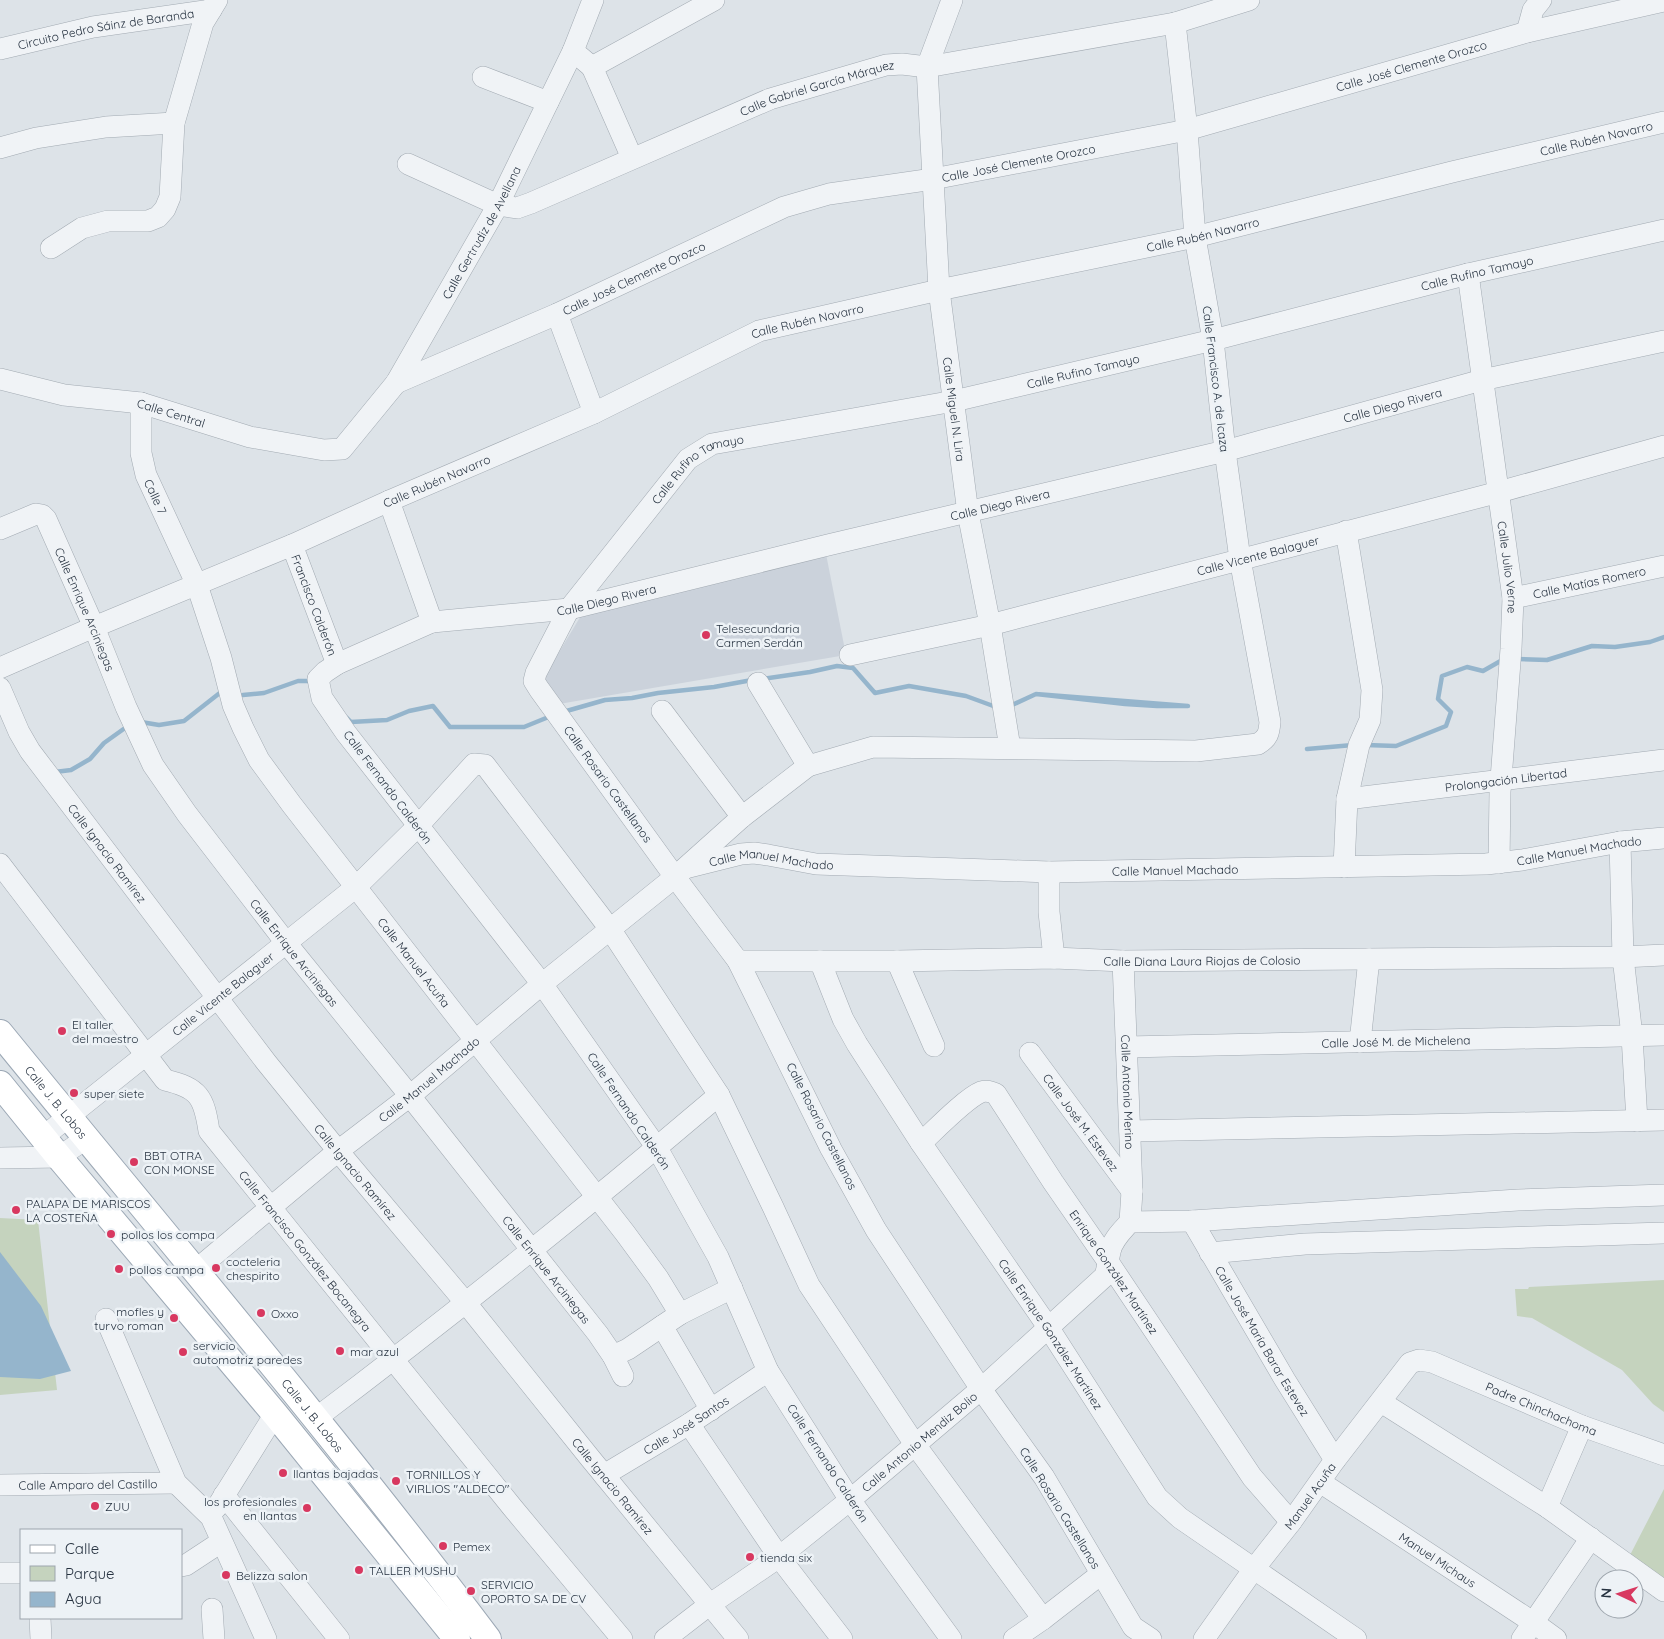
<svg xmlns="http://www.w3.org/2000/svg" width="1664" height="1639" font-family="Quicksand,sans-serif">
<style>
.built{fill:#cbd2db}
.green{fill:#c5d3be}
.water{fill:#95b5cc}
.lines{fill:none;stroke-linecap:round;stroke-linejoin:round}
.stream{stroke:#95b5cc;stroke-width:4.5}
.minor-casing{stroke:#a2aab2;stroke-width:22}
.major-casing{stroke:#9ca8b5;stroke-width:28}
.minor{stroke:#f0f3f6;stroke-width:21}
.major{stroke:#fff;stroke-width:26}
.poi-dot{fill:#d83860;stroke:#edf2f6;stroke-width:2}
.labels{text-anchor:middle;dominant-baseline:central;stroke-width:5;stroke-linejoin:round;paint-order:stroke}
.street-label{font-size:12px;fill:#263240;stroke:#edf2f6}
.poi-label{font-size:12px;fill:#263240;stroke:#edf2f6;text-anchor:start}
</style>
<rect width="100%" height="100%" fill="#dde3e8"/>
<path class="built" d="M826,554l20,101 -287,49 -15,-27 38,-63z"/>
<path class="green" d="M0,1218l38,2 19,170 -57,5z
M1664,1280v132l-11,-8 -31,-34 -90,-52 -15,-2 -2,-27h13l1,-2z
M1664,1489v91l-36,-21z"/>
<path class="water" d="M0,1252l41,54 30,65 -31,8 -40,-2z"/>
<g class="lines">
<path class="stream" d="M1517,659l30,1 45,-14 23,1 35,-5 14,-5
M762,679l48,-7 27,-6 16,2 22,25 34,-7 57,10 30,11
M243,695l21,-2 34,-12h13
M1010,706l26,-12 89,10 32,2h31l-152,-12
M563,712l42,-12 27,-2 26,-5 56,-6 38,-7
M347,718l4,4 36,-2 22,-9 24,-5 17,21h74l27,-11
M141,722l18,3 25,-4 37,-29
M1366,745l30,1 50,-20 5,-14 -13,-13 4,-23 25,-9 16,4 21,-12
M1307,749l46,-4
M55,772l16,-2 19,-11 14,-16 21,-15"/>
<defs>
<g id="minor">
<path id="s1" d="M952,0l-25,67 12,223 29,223 22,112 20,123"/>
<path d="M1527,32l6,-22 8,-10"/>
<path id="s2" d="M0,49l93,-22 118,-17"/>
<path d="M573,51l19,16 122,-67"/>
<path d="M592,67l40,91"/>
<path d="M483,77l65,25"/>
<path d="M0,148l36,-10 70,-11 68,-4"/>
<path id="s3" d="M408,164l90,41 19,3 14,-5 239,-104 116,-34 16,-1 25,3 248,-44 74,-23"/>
<path d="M51,248l31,-20 26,-7h40l10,-4 7,-8 5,-12 4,-74 29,-100 14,-23"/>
<path id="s4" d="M1468,274l45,324 -2,51 -11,143 -1,71"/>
<path d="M557,314l37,99"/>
<path id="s5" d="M0,379l64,16 77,8 109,34 74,13 18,-1 54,-66 102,-178 75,-154 20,-51"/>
<path id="s6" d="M396,383l161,-69 227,-107 45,-13 104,-15 254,-49 340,-98 137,-31"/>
<path id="s7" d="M141,403v50l5,22 51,110 24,73 12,47 10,23 16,32 33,45 333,428 33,45 22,36"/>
<path d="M389,501l43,121"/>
<path id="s8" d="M0,529l36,-15 6,1 4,4 48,108 32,80 27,58 34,49 100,130 123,152 188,238 15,22 10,20"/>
<path id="s9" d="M292,545l45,119"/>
<path id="s10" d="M1513,598l151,-32"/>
<path id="s11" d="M850,655l140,-30 509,-133 165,-46"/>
<path id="s12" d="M0,668l94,-41 198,-82 97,-44 205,-88 165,-82 180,-41 256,-53 257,-65 212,-50"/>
<path d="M758,683l50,83"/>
<path id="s13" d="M0,688l19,44 11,19 236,311 72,89 127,151 125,156 148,181"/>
<path d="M662,711l80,106"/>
<path id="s14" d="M1347,799l317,-39"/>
<path d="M1620,842l3,115 9,79 5,85"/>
<path id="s15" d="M0,864l165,216c34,8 39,17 44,51l303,376 110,132"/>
<path id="s16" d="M689,867l52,-13 13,-1 14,2 48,9 233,8 437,-8 36,-4 98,-18 44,-4"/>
<path d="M1344,867l3,-68 12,-54 11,-25 2,-30 -26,-159"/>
<path d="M1049,872v40l5,46"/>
<path id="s17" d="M738,961h159l157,-3 69,3 500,-4 41,-2"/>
<path id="s18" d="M820,961l23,58 14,25 64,99 127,184 109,170 23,21 176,121"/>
<path d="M897,961l37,85"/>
<path id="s19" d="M1123,961l9,230 -2,31"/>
<path d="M1360,1042l9,-83"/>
<path id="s20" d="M1127,1047l537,-12"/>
<path id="s21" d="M1030,1053l102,138"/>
<path d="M1130,1131l534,-11"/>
<path id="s22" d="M43,1137l313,-250 62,-61 56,-62 11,1 125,164 109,166 54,112 36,78 107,161 127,173"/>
<path id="s23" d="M921,1143c13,-12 45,-45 60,-51 6,-2 10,0 15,2l57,88 56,81 143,214 39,45"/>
<path d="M0,1158l59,-1 28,-19"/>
<path id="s24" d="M1192,1221l93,159 50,80"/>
<path d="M1210,1253l95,-9 359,-11"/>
<path id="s25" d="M196,1270l142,-119 72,-55 132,-112 133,-107 67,-60 66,-51 65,-19 323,4 62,-7c10,-6 11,-11 12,-22l-30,-163 -15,-108 -12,-111 -18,-103 -8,-107 -12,-107"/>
<path d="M106,1319l70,164 35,34 55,122"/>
<path d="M662,1326l49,84"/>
<path d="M613,1356l15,-7 52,-35 52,-26"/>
<path d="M1381,1402l166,105 117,84"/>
<path d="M315,1419c138,-104 272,-212 404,-324"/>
<path d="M689,1424l90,133 63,82"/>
<path id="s26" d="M604,1475l85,-51 79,-53"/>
<path id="s27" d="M1320,1482l214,141 22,16"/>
<path id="s28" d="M0,1485l176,-2"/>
<path d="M224,1495l115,144"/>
<path d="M217,1507l58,-93"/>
<path d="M1547,1507l35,-81"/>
<path d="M181,1566l5,-1 35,-23"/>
<path d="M0,1573h21"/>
<path d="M212,1609l2,30"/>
<path d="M40,1618l1,21"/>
<path id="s29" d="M665,1639l44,-34 70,-48 71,-57 131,-111 124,-113c3,-9 3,-16 5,-24 2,-12 12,-21 20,-30l62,-1 326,-21 146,-5"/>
<path id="s30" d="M951,1639l-101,-139 -82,-129 -50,-114 -61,-109 -115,-164 -196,-251 -24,-35 -4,-19 7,-7 12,-8 95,-42 137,-13 259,-64 397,-94 257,-71 182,-39"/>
<path d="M1014,1639l29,-20 58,-45"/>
<path id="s31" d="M1151,1639l-18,-12 -89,-150 -63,-88 -105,-159 -45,-81 -93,-188 -63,-84 -136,-188 -5,-8 2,-8 33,-64 119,-150 24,-15 242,-43 259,-61 255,-66 196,-44"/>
<path id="s32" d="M1204,1639l49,-69 38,-48 44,-62 75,-97 9,-3 13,2 150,64 82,29"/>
<path d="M1522,1639l69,-101"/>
</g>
<g id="major">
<path id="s33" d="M0,1033c164,201 332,399 488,606"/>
<path d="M0,1084l59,73 216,257 182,225"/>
</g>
</defs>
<use href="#minor" class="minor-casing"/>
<use href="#major" class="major-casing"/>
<use href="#minor" class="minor"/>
<use href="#major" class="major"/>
</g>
<g class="poi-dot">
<circle cx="706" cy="635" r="5"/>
<circle cx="62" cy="1031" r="5"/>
<circle cx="74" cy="1093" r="5"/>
<circle cx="134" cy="1162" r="5"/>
<circle cx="16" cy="1210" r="5"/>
<circle cx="111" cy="1234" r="5"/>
<circle cx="216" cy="1268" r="5"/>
<circle cx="119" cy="1269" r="5"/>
<circle cx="261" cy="1313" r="5"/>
<circle cx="174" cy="1318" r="5"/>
<circle cx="340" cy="1351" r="5"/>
<circle cx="183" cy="1352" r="5"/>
<circle cx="283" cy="1473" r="5"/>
<circle cx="396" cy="1481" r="5"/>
<circle cx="95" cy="1506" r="5"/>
<circle cx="307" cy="1508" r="5"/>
<circle cx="443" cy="1546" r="5"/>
<circle cx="750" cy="1557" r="5"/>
<circle cx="359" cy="1570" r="5"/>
<circle cx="226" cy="1575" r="5"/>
<circle cx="471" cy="1591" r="5"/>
</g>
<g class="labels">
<g class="street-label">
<text stroke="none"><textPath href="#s2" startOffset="108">Circuito Pedro Sáinz de Baranda</textPath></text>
<text stroke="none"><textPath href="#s6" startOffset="1070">Calle José Clemente Orozco</textPath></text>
<text stroke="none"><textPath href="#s3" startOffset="442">Calle Gabriel García Márquez</textPath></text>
<text stroke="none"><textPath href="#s12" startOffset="1690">Calle Rubén Navarro</textPath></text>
<text stroke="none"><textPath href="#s6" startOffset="665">Calle José Clemente Orozco</textPath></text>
<text stroke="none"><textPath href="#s5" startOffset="609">Calle Gertrudiz de Avellana</textPath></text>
<text stroke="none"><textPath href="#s12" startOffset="1285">Calle Rubén Navarro</textPath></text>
<text stroke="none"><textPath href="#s31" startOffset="2228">Calle Rufino Tamayo</textPath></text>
<text stroke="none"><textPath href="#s6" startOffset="260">Calle José Clemente Orozco</textPath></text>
<text stroke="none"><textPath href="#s12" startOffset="880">Calle Rubén Navarro</textPath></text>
<text stroke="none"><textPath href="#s31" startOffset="1822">Calle Rufino Tamayo</textPath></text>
<text transform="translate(1216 379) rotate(83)">Calle Francisco A. de Icaza</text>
<text stroke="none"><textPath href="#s30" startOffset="2269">Calle Diego Rivera</textPath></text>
<text stroke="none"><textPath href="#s1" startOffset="415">Calle Miguel N. Lira</textPath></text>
<text stroke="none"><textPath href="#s5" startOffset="175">Calle Central</textPath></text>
<text stroke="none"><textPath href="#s31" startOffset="1418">Calle Rufino Tamayo</textPath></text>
<text stroke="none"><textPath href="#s12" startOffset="475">Calle Rubén Navarro</textPath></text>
<text stroke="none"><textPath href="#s7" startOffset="96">Calle 7</textPath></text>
<text stroke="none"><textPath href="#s30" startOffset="1864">Calle Diego Rivera</textPath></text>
<text stroke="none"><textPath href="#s11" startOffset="420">Calle Vicente Balaguer</textPath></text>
<text stroke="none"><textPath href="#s4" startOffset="296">Calle Julio Verne</textPath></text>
<text stroke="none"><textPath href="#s10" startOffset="78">Calle Matías Romero</textPath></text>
<text stroke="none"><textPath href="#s30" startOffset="1459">Calle Diego Rivera</textPath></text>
<text stroke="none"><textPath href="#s9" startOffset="64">Francisco Calderón</textPath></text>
<text stroke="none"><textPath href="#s8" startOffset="149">Calle Enrique Arciniegas</textPath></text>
<text stroke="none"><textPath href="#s14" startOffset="160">Prolongación Libertad</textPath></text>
<text transform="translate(608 784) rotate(54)">Calle Rosario Castellanos</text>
<text transform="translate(388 787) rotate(53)">Calle Fernando Calderón</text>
<text stroke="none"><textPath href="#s16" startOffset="894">Calle Manuel Machado</textPath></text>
<text stroke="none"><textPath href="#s13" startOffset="198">Calle Ignacio Ramírez</textPath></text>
<text stroke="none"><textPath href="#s16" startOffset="84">Calle Manuel Machado</textPath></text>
<text stroke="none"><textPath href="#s16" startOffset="489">Calle Manuel Machado</textPath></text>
<text stroke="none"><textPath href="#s8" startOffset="554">Calle Enrique Arciniegas</textPath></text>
<text stroke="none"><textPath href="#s17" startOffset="464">Calle Diana Laura Riojas de Colosio</textPath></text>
<text stroke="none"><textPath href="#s7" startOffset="635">Calle Manuel Acuña</textPath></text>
<text stroke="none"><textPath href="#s22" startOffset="230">Calle Vicente Balaguer</textPath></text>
<text stroke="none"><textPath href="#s20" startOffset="269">Calle José M. de Michelena</textPath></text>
<text stroke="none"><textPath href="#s25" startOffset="301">Calle Manuel Machado</textPath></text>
<text stroke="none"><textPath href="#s19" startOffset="131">Calle Antonio Merino</textPath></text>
<text stroke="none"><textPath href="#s33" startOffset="89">Calle J. B. Lobos</textPath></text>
<text transform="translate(629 1111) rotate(56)">Calle Fernando Calderón</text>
<text stroke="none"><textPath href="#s21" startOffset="86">Calle José M. Estevez</textPath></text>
<text transform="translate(822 1126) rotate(63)">Calle Rosario Castellanos</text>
<text stroke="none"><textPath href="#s13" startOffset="602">Calle Ignacio Ramírez</textPath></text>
<text stroke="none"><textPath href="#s15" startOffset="500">Calle Francisco González Bocanegra</textPath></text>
<text stroke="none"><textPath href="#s8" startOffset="959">Calle Enrique Arciniegas</textPath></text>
<text stroke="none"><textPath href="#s23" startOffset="308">Enrique González Martínez</textPath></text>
<text stroke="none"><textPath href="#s18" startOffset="440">Calle Enrique González Martínez</textPath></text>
<text stroke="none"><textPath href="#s24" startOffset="139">Calle José María Barar Estevez</textPath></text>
<text stroke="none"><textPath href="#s32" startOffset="486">Padre Chinchachoma</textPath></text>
<text stroke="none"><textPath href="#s33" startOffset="494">Calle J. B. Lobos</textPath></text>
<text stroke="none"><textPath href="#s26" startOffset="96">Calle José Santos</textPath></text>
<text stroke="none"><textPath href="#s29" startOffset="322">Calle Antonio Mendiz Bolio</textPath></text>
<text transform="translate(828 1463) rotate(57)">Calle Fernando Calderón</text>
<text stroke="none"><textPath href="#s28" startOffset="88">Calle Amparo del Castillo</textPath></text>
<text stroke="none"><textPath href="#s13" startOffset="1008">Calle Ignacio Ramírez</textPath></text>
<text stroke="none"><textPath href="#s32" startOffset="178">Manuel Acuña</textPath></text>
<text transform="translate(1060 1508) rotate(58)">Calle Rosario Castellanos</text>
<text stroke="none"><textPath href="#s27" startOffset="141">Manuel Michaus</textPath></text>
</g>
<g class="poi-label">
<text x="716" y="628">Telesecundaria<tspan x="716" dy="14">Carmen Serdán</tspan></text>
<text x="72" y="1024">El taller<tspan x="72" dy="14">del maestro</tspan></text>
<text x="84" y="1093">super siete</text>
<text x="144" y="1155">BBT OTRA<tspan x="144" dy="14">CON MONSE</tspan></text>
<text x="26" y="1203">PALAPA DE MARISCOS<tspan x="26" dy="14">LA COSTEÑA</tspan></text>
<text x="121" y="1234">pollos los compa</text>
<text x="226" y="1261">cocteleria<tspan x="226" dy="14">chespirito</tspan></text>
<text x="129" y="1269">pollos campa</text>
<text x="164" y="1311" text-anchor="end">mofles y<tspan x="164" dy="14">turvo roman</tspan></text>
<text x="271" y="1313">Oxxo</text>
<text x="193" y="1345">servicio<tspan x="193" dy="14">automotriz paredes</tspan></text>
<text x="350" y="1351">mar azul</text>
<text x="293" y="1473">llantas bajadas</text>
<text x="406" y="1474">TORNILLOS Y<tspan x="406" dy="14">VIRLIOS "ALDECO"</tspan></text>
<text x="297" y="1501" text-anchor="end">los profesionales<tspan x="297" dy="14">en llantas</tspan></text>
<text x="105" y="1506">ZUU</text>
<text x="453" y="1546">Pemex</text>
<text x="760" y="1557">tienda six</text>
<text x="369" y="1570">TALLER MUSHU</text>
<text x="236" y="1575">Belizza salon</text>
<text x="481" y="1584">SERVICIO<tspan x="481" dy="14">OPORTO SA DE CV</tspan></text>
</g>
</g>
<rect x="20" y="1529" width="162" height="90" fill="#edf2f6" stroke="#9da5ad"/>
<rect x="30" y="1545" width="25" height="8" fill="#ffffff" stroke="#9da5ad"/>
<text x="65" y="1554" font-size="15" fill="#263240">Calle</text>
<rect x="30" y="1566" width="25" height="15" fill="#c5d3be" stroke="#9da5ad"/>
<text x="65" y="1579" font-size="15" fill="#263240">Parque</text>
<rect x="30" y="1592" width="25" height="15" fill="#95b5cc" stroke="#9da5ad"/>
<text x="65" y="1604" font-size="15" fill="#263240">Agua</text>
<g transform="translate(1619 1594) rotate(274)"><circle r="24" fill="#edf2f6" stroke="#9da5ad"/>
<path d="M0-4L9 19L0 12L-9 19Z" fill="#d83860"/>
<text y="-8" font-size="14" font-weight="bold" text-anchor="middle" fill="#263240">N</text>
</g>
</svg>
